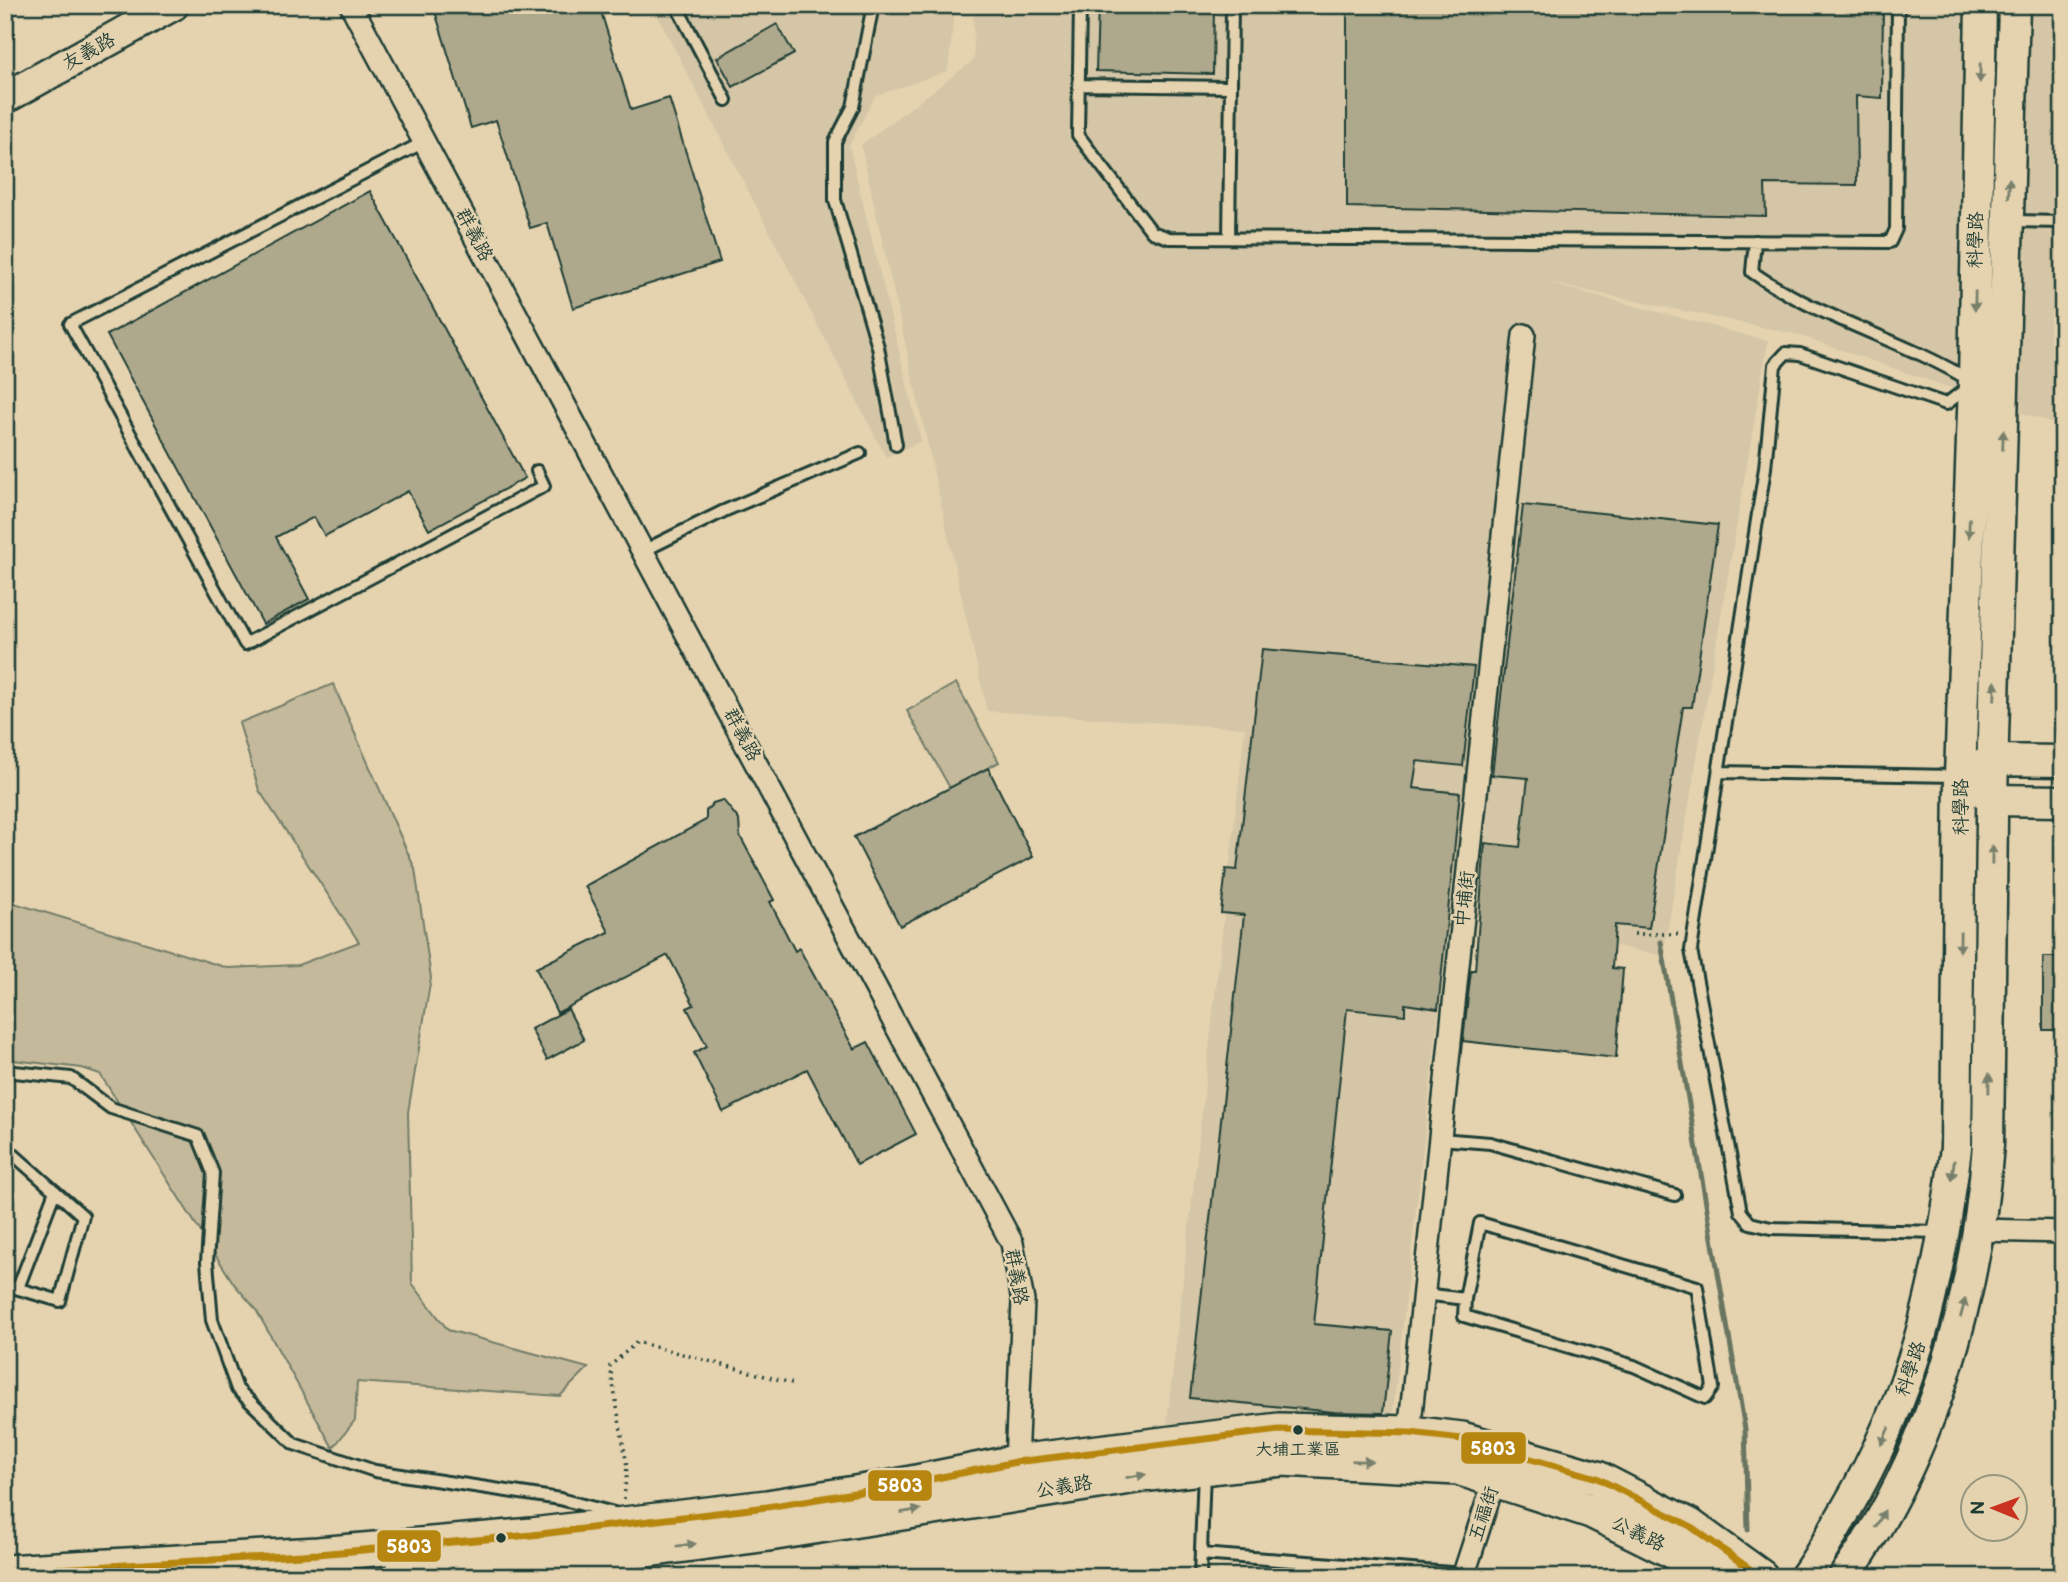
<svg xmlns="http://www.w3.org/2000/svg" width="2068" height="1582" font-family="'Balsamiq Sans','LXGW WenKai TC',sans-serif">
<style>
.built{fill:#d4c6a6}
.green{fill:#c4ba9b;stroke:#727c68;stroke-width:2}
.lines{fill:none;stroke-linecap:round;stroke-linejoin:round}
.stream{stroke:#677461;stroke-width:5}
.building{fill:#aea98d;stroke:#1f3d34;stroke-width:2}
.lane-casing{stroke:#1f3d34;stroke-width:16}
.street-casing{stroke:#1f3d34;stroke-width:26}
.secondary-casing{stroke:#1f3d34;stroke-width:35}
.primary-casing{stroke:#1f3d34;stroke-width:38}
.path{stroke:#1f3d34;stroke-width:3.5;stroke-dasharray:2 5;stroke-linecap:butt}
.lane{stroke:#e5d3b0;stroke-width:10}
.street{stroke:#e5d3b0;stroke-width:21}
.secondary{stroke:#e5d3b0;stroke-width:30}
.primary{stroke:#e5d3b0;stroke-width:33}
.bus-1-casing{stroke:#e5d3b0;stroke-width:12}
.bus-1{stroke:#b68610;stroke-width:7}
.oneway{fill:#78806c}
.bus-dot{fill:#1f3d34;stroke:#e5d3b0;stroke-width:2.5}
.labels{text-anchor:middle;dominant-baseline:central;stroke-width:5;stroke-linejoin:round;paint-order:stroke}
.bus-label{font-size:17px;fill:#1f3d34;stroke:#e5d3b0}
.street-label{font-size:19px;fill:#1f3d34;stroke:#e5d3b0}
.line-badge{stroke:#e5d3b0;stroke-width:2.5}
.badge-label{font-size:19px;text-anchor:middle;font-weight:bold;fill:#fff}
</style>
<rect width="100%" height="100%" fill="#e5d3b0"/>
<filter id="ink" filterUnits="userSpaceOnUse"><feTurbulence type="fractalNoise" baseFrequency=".0143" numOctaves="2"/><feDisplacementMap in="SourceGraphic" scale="14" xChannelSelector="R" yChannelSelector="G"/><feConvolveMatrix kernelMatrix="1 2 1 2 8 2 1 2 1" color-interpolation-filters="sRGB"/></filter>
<g filter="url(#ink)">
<path class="built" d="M652,5h303l-7,66 -73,25 -26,50 72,295 -35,16z
M973,5h1090v422l-268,-93 -251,-52 224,59 -105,615 -213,-45 -58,510 -225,2 78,-695 -258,-17 -126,-566 113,-85z"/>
<path class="green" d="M956,683l43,79 -49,26 -43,-77z
M333,684l82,185 16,109 -23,134 4,171 36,47 140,38 -28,28 -203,-14 -2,38 -22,28 -78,-140 -21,-24 -134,-210 -18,-6 -77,-9v-105l6,-52 217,66 70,-3 61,-23 -100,-152 -20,-67z"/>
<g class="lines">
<path class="stream" d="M1661,942l84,487 3,101"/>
</g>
<path class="building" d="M433,5h166l32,105 38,-12 51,164 -147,46 -26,-85 -17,5 -34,-108 -25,8z
M1098,5h116l-1,69 -117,-3z
M1347,5h536l-1,93 -26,-2 1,89 -92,-1 1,32 -419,-9z
M777,24l17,30 -61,33 -16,-29z
M370,191l155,287 -96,52 -21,-39 -83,45 -11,-19 -38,20 33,62 -46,25 -156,-289z
M1523,505l195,20 -26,182h-9l-34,221 -34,-3 -3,43 11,1 -7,89 -153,-17 8,-71h4l10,-127 35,4 8,-69 -36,-3z
M1262,649l212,18 -11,99 -46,-5 -4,27 47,5 -22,216 -33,-5v11l-58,-6 -33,315 78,7 -9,82 -49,-1 -144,-14 54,-483 -23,-2 5,-44 11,1z
M988,768l45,89 -133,69 -46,-89z
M723,800l16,20 1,16 34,64 -4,2 25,49 4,-3 55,101 14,-7 48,92 -59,31 -50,-96 -84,43 -29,-59 13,-7 -20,-38 7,-3 -26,-50 -111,58 -21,-45 73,-36 -24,-46 121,-66v-9l7,-8z
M2043,957h20v73h-20z
M568,1009l16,31 -37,20 -16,-31z"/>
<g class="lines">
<defs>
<path id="lane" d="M676,5l50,95
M873,5l-20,102 -18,35v58l43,147 18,98
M1080,5l-2,130 74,97 17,6 721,4 6,-13 2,-224
M1079,85l151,2
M424,142l-354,182 175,320 299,-158 -7,-15
M2011,221l52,1
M1229,238l3,-233
M1755,241l-3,31c69,48 152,67 222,111l-28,21 -146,-50 -14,-1 -11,12 -10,103 -74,482 50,262 9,11 21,5 169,4
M643,551l81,-40 136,-58
M1721,772l236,4
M5,1071l66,7 40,30 87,28 15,37 -6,89 5,58 25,69 57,55 81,27 185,28 54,14
M1440,1139l50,4 185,52
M5,1147l78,69 -23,85 -55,-16
M18,1288l37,-97
M1424,1294l41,5 -1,17 170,50 71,32 8,-11 -16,-100 -217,-64 -15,76
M1201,1554l263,20
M1200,1577l4,-106"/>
<path id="street" d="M351,5l661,1238 11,58 -7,161 3,12
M1979,1230l84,2
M1408,1443l116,-1108
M1463,1577l35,-108"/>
<path id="secondary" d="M5,98l168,-93
M1976,768l18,-8 69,1
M1978,788l16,12 69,1
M1805,1577c15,-20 26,-42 39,-64 71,-121 95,-228 112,-365l4,-372 14,-393 7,-378
M1844,1577c89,-123 133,-283 144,-432l5,-408 21,-732"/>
<path id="primary" d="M5,1572l313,-18 214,-19 235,-28 125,-20 124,-25 263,-32 131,3 52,6 135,39 93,48 71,51
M399,1577l134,-12 236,-31 380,-60 133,-15 176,9 133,43 83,41 35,25"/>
</defs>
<use href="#lane" class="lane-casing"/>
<use href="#street" class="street-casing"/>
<use href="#secondary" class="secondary-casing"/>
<use href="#primary" class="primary-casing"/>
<path class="path" d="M1634,934h47
M624,1499l3,-33 -17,-100 27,-24 158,42"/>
<use href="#lane" class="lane"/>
<use href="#street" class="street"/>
<use href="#secondary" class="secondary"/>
<use href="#primary" class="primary"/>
<defs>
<path id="bus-1" d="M5,1572l313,-18 214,-19 235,-28 125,-20 124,-25 263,-32 131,3 52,6 135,39 93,48 71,51"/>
</defs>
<use href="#bus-1" class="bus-1-casing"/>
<use href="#bus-1" class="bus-1"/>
</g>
<defs><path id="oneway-solid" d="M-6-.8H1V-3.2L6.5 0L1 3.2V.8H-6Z" transform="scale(1.75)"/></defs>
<g class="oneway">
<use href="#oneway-solid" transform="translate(1980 73) rotate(91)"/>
<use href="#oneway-solid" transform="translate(2009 188) rotate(-88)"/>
<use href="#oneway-solid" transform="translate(1975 301) rotate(91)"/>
<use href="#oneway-solid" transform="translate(2003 440) rotate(-88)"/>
<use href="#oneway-solid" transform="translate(1969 528) rotate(92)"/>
<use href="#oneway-solid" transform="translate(1995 691) rotate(-88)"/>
<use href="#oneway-solid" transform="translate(1992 855) rotate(-89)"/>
<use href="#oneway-solid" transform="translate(1960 942) rotate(91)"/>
<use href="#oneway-solid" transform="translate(1989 1083) rotate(-89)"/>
<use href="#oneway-solid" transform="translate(1953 1170) rotate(97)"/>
<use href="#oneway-solid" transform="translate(1963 1308) rotate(-75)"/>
<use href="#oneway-solid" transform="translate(1885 1436) rotate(115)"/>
<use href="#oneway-solid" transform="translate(1362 1461) rotate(2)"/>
<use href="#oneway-solid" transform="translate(1136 1476) rotate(-9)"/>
<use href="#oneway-solid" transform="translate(911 1511) rotate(-9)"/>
<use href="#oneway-solid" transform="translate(1880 1519) rotate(-61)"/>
<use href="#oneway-solid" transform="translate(686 1545) rotate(-8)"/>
</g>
</g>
<g class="bus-dot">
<circle cx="1298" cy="1430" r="6"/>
<circle cx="501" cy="1538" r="6"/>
</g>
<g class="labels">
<g class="bus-label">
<text x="1298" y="1450">大埔工業區</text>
</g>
<g class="street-label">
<text transform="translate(89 52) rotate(-29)">友義路</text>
<text transform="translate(474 235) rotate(62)">群義路</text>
<text transform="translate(1976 240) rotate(-89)">科學路</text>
<text transform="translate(742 735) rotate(62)">群義路</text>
<text transform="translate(1961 807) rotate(-90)">科學路</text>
<text transform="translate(1465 899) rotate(-84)">中埔街</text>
<text transform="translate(1016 1277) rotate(80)">群義路</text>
<text transform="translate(1911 1369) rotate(-71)">科學路</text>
<text transform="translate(1064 1487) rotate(-9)">公義路</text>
<text transform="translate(1484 1514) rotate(-72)">五福街</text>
<text transform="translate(1638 1534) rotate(26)">公義路</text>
</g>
</g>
<g class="line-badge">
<rect x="1460" y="1431" width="67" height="34" rx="7" fill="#b68610"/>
<rect x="867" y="1469" width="66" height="33" rx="7" fill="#b68610"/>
<rect x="376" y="1529" width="66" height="34" rx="7" fill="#b68610"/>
</g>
<g class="badge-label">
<text x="1493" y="1455">5803</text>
<text x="900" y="1492">5803</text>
<text x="409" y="1553">5803</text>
</g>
<rect width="2068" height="1582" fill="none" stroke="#e5d3b0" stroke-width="28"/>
<rect x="14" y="14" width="2040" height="1554" fill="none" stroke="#1f3d34" stroke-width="2.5" filter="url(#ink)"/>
<g transform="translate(1994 1508) rotate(271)"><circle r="33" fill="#e5d3b0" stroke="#96977e" stroke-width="2"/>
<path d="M0-5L12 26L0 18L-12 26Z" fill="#c8321e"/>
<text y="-10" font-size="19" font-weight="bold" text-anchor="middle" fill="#1f3d34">N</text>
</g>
</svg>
